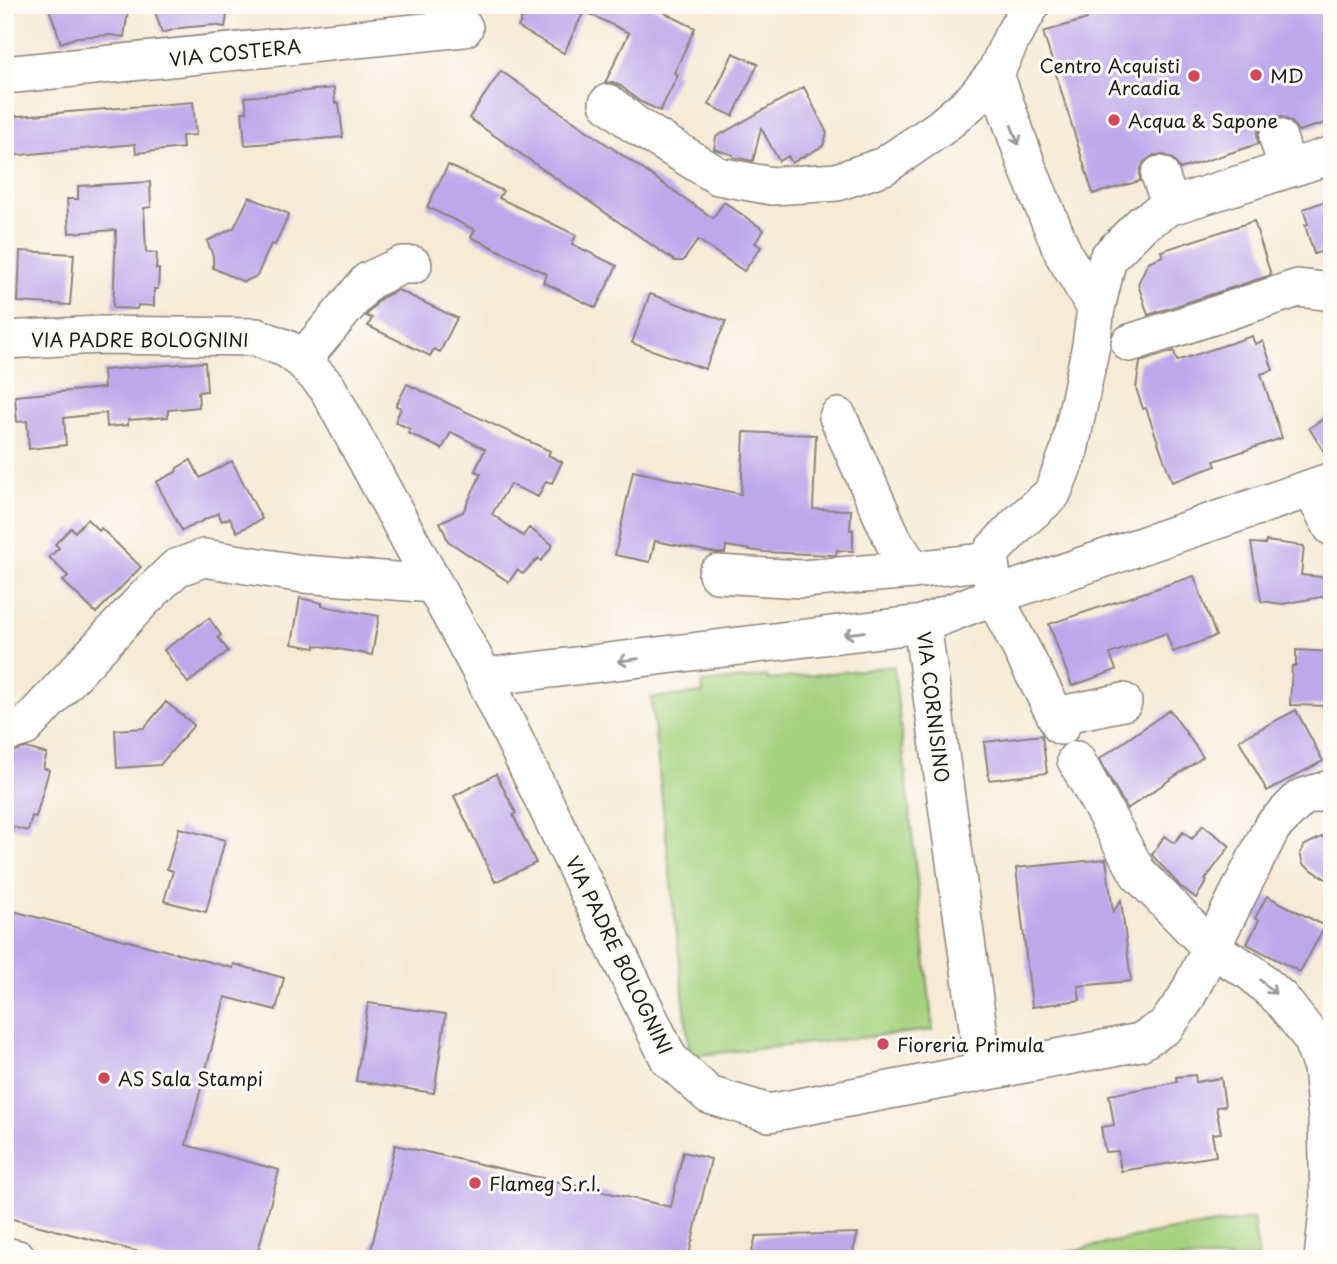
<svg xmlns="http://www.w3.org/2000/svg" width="1337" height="1264" font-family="'Playpen Sans',sans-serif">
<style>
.green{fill:#a5d27e;stroke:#60774d;stroke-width:2}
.building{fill:#bca9eb}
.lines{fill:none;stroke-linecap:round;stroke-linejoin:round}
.minor-casing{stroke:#8a8379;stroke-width:40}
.minor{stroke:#fff;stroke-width:37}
.oneway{stroke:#999}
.poi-dot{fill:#d1495b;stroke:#fdfcf7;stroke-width:2.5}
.labels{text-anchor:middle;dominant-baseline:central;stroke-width:6;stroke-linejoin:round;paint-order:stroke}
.street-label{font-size:19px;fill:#1c1c1c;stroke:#fdfcf7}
.poi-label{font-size:19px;fill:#1c1c1c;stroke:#fdfcf7;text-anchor:start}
</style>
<rect width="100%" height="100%" fill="#fdfcf7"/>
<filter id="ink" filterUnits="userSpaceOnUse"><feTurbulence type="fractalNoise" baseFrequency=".0143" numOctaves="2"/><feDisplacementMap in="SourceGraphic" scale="14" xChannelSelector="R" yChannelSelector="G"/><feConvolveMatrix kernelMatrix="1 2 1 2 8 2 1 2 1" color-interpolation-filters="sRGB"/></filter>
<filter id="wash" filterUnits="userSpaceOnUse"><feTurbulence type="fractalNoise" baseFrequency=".00686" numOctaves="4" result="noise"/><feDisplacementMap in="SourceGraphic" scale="28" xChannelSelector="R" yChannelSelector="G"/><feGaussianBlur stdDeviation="1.57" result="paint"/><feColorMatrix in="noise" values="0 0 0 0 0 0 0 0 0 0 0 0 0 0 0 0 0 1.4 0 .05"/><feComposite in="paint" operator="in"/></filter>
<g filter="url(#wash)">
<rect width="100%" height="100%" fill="#f7ead6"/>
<path class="green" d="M894,666l39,364 -243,26 -39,-358 52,-5 -1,-10 65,-7 2,4z
M1253,1219l6,40h-226l133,-28z"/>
<g id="blocks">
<path class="building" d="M48,5h81l-5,32 -13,-2 -34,2 -16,6z
M153,5h76l-4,22 -12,-2 -33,3 -18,5z
M529,5h120l46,23 -21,45 4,2 -18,36 -21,-10 -18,-15 -9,-4 -7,1 24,-50 -45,-22 -20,42 -46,-26z
M1083,5h249v116l-34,10 -6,-9 -10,-5 -10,1 -10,6 -5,10 1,10 -78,25 -7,-10 -9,-4h-10l-10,7 -4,9v10l-47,13 -50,-162 44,-13z
M733,53l25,11 -25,52 -24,-11z
M501,71l212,147 11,-16 40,28 -9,13 6,4 -17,24 -46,-31 -15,21h-8l-206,-143z
M804,87l23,46 -4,13 -31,17 -4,-7 -9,5 -18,-33 -8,33 -20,-4v-2l-19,-6 2,-12z
M334,88l1,15h4l4,34 -98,8 -3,-33h5l-2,-15z
M193,102l3,33 -14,1 1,12 -47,5 -1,-9 -125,12 -3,-39z
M448,165l55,26 -4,7 77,37 -4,9 45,22 -21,42 -53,-26 4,-8 -76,-37 4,-7 -48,-23z
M150,182l1,25 -7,1 2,44 11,1 -1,16h3l-1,20h-4v17l-16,-1 -1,4 -24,-1 3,-78 -47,3 -2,-34h11v-13z
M249,197l40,17 -14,31 -4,-1 -14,32 -13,6 -31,-14v-12l-6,-15 27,-13z
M1332,199v49l-18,6 -9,-29 3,-1 -5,-15z
M1254,221l17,54 -123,40 -10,-31 10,-22 15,-6 -2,-5z
M20,251l54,3 -4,51 -52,-3z
M398,290l59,28 -17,34 -6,-3 -4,7 -62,-30 4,-8 -6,-2 15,-18z
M650,294l76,27 -21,48 -73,-26z
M1252,336l3,8 8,-3 10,29 -12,4 21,64 -68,23 2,5 -44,16 -26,-74 -3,1 -7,-21 4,-26 34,-11 3,10z
M205,362l2,29 -9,1 1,15 -31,3v7l-40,3v5l-21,2 -1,-14 -42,5 2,27 -37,4 -2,-28 -10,1 -2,-26 89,-8 -1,-18z
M407,384l143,67 -2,4 14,7 -10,21 -6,-2 -8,16 -28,-13 -18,30 31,22 6,-8 24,17 -12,16 -3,-3 -15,16 -6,-4 -8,12 -61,-41 -8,-19 23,-10 18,-38 -6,-3 10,-22 -34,-17 -9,17 -34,-16 2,-4 -15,-7 6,-14 -5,-2z
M1332,414v47h-2l-21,-33z
M744,432l72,3 -3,74 38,1 -1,20h3v21l-16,-1 -1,5h-3l-70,-3 -37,-6 -1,7h-9l-61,-12 -5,21 -35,-7 18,-84 108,23z
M191,460l9,18 32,-17 30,58 -25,13 -7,-14 -8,3 -4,-8 -36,18 -26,-49 20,-10 1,-4z
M87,519l12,12 2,-3 40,39 -45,46 -33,-32 5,-5 -19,-19 10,-9 -4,-4 16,-16 4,4z
M1266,541l38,5 -3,29 31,3v17l-49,9 -22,-3 -10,-58 14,1z
M1194,576l22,60 -43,16 -7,-19 -56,21 6,16 -44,16 -23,-62z
M300,598l22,5v3l57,10 -7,39 -57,-10v3l-23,-4z
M209,618l12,17 -3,2 10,14 -40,32 -24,-33z
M1296,650l36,2v54l-42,-1 2,-39h4z
M166,702l28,23 -34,40 -43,3 -2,-38 29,-2z
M1170,710l33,47 -76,52 -28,-50z
M1296,710l27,51 -56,30 -28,-51z
M1042,735l5,38 -58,7 -5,-38z
M26,748l21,6 -4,14 6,2 -13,47 -4,-1 -4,15 -23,-6v-72z
M496,774l20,39 -3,2 23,48 -41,19 -41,-86z
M1203,825l27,21 -25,34 2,1 -11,17 -16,-12 -28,-31 12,-19 10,7 9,-11 9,7z
M179,828l46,12 -19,72 -42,-11 9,-30 -6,-2z
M1332,832v51l-29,-19 -3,-11 5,-8z
M1106,859l7,53 8,-12 10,81 -53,5 2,14 -48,7 -16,-139z
M1267,896l58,30 -25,46 -53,-28 12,-24 -4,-2z
M5,909l228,59 1,-4 50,14 -8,32 -51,-13 -39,148 93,25 -23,89h-90l-161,-42z
M368,1003l78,11 -12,79 -78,-12z
M1195,1075l1,7 25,-4 4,28 -9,1 5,26 -9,1 4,22 -95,15 -3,-20 -13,1 -4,-25 13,-2 -5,-30 68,-13 -1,-5z
M395,1145l276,62 12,-55 28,7 -23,100h-319z
M858,1233l-7,26h-101l6,-23z"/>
</g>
</g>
<g filter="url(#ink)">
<use href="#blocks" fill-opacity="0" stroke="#8a8379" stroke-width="2"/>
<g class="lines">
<defs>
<path id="minor" d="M1031,5l-19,32 -17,37 33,95 36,86 32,53
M5,75l459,-47
M608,103l26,21 84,52 54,10 65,-4 47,-16 56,-38 33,-28 22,-26
M1278,138l10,31
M1160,175l11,31
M5,340l94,-5 157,2 31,12 15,11 25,27 157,290 185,382 40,36 60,18 371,-71 26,-16 19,-26 87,-173 29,-29 31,-10
M1130,343l168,-55 34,4
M302,360l66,-79 34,-16h11
M838,417l56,125 19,28 77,-9
M1311,489l21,38
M717,574l85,5 111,-9
M484,677l438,-53
M1056,716l67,-14
M1061,726l-67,-130 -4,-35 3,-11 26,-27 33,-29 17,-43 22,-106 5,-37 12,-50 35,-35 28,-17 161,-51
M5,733l20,-6 117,-126 34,-33 28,-10 99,16 131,10
M1076,760l62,113 74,76 40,24 29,26 29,37 12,31 5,52 2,83 -6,57
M984,1071l-62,-447 72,-28 338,-115
M5,1256l13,3"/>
</defs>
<use href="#minor" class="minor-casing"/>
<use href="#minor" class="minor"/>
</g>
<defs><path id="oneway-shaft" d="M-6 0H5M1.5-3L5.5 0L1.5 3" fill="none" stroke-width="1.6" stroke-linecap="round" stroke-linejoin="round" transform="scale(1.75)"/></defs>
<g class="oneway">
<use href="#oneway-shaft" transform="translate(1015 135) rotate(69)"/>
<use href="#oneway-shaft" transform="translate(854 633) rotate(173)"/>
<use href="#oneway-shaft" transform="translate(628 660) rotate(173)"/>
<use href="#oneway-shaft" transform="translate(1268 987) rotate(42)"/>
</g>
</g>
<g class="poi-dot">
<circle cx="1256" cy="75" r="7"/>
<circle cx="1194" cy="76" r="7"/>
<circle cx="1114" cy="120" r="7"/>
<circle cx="883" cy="1044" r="7"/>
<circle cx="104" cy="1078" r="7"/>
<circle cx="475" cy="1183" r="7"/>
</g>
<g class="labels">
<g class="street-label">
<text transform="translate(235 52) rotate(-6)">VIA COSTERA</text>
<text x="140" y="339">VIA PADRE BOLOGNINI</text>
<text transform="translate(934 707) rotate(83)">VIA CORNISINO</text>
<text transform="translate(620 955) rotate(64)">VIA PADRE BOLOGNINI</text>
</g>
<g class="poi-label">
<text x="1180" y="65" text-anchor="end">Centro Acquisti<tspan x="1180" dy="22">Arcadia</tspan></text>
<text x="1270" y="75">MD</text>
<text x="1128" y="120">Acqua &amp; Sapone</text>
<text x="897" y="1044">Fioreria Primula</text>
<text x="118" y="1078">AS Sala Stampi</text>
<text x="489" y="1183">Flameg S.r.l.</text>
</g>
</g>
<rect width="1337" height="1264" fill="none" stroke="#fdfcf7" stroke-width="28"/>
</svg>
